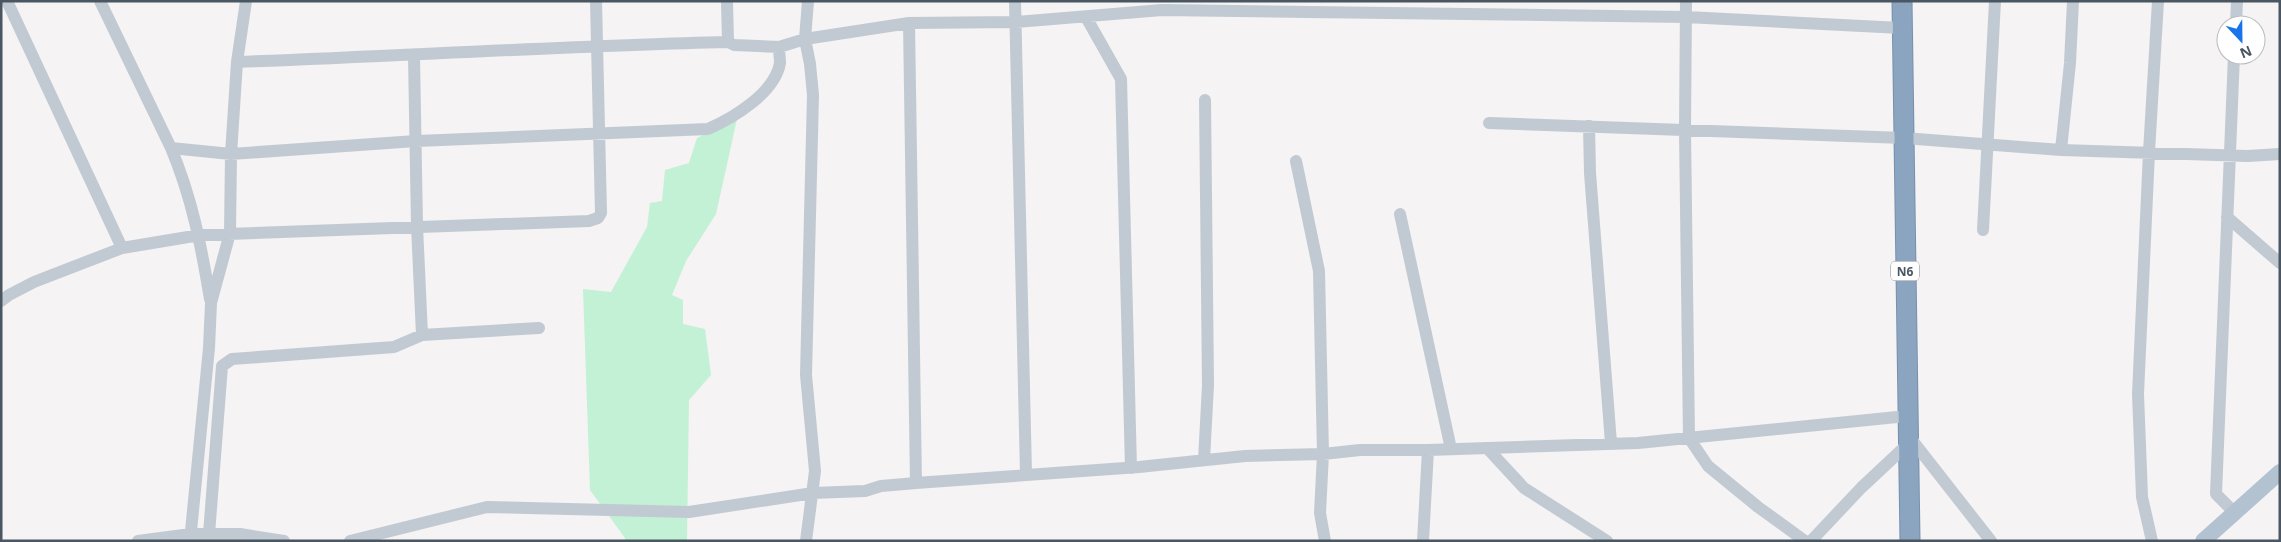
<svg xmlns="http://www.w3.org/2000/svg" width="2281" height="542" font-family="'Noto Sans',sans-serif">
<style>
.green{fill:#c3f1d5}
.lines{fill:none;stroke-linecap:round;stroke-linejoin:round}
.highway-casing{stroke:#7690ad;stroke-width:21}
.minor{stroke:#c1cad2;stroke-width:12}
.major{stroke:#b3c2d1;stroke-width:16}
.highway{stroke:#8ba5c1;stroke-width:19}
.labels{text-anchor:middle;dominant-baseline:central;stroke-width:5;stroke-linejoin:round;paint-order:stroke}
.shield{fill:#fff;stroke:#808990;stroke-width:1}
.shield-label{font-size:12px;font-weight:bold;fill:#4a5661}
</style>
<rect width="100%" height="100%" fill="#f5f3f3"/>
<path class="green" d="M737,119l-21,95 -30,47 -14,34 11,5v24l22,5 6,46 -22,25 -2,141h-62v-3l-35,-48 -7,-201 28,3 36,-65 3,-24 12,-2 3,-31 24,-7 8,-25z"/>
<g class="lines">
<defs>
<path id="highway" d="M1902,1l8,540"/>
</defs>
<use href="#highway" class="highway-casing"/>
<path class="minor" d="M7,1l115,247
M100,1l71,147 60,6 185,-13 292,-12c25,-11 67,-36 72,-66 0,-5 -1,-11 -1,-16
M727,1l1,41
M1015,1l11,473
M1686,1l-1,129 4,308 19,28 50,41 47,34
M1086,17l35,62 10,389
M909,23l7,460
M2236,25l1,-24
M414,56l3,170 5,109 117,-7
M237,62c164,-6 327,-16 491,-20l6,3 45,2 26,-8 104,-16 107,-1 146,-12 524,7 215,11
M1489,123l415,15 157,12 187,6 32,-2
M1589,126l1,47 21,270
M171,148c21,50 30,97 39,151
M2061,150l9,-87 3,-62
M1296,161l23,110 4,183 -3,59 5,28
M1400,214l51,235
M2227,217l53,46
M1983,230l12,-229
M1,301l8,-6 25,-13 88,-34 78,-13 389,-14 9,-3 3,-5 -5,-212
M1908,435l83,106
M1487,448l37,40 83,53
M1204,460l4,-75 -3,-285
M2234,512l-18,-18 18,-439
M209,534l13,-168 10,-7 162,-12 28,-12
M138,541l53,-7h49l44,7
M190,541l19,-193 2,-45 19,-70 1,-79 6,-92 9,-61
M350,541l137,-34 202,5 124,-19 52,-2 16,-5 35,-3 223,-16 106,-11 78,-2 37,-4h68l210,-7 269,-27
M806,541l9,-70 -9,-96 7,-280 -3,-31 -5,-25 3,-38
M1423,541l5,-91
M1811,541l50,-53 47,-44
M2152,541l-10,-44 -4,-103 11,-242 9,-151"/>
<path class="major" d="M2203,541l77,-69"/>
<use href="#highway" class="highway"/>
</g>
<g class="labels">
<rect class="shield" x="1891" y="261.5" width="28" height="19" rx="4"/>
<g class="shield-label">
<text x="1905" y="271">N6</text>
</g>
</g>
<rect width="2281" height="542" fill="none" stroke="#4a5661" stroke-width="5"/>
<g transform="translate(2241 40) rotate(158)"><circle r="24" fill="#ffffff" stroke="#b7bbc0"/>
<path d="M0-4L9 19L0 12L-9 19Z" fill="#1a73e8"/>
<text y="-8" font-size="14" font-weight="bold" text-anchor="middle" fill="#4a5661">N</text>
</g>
</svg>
